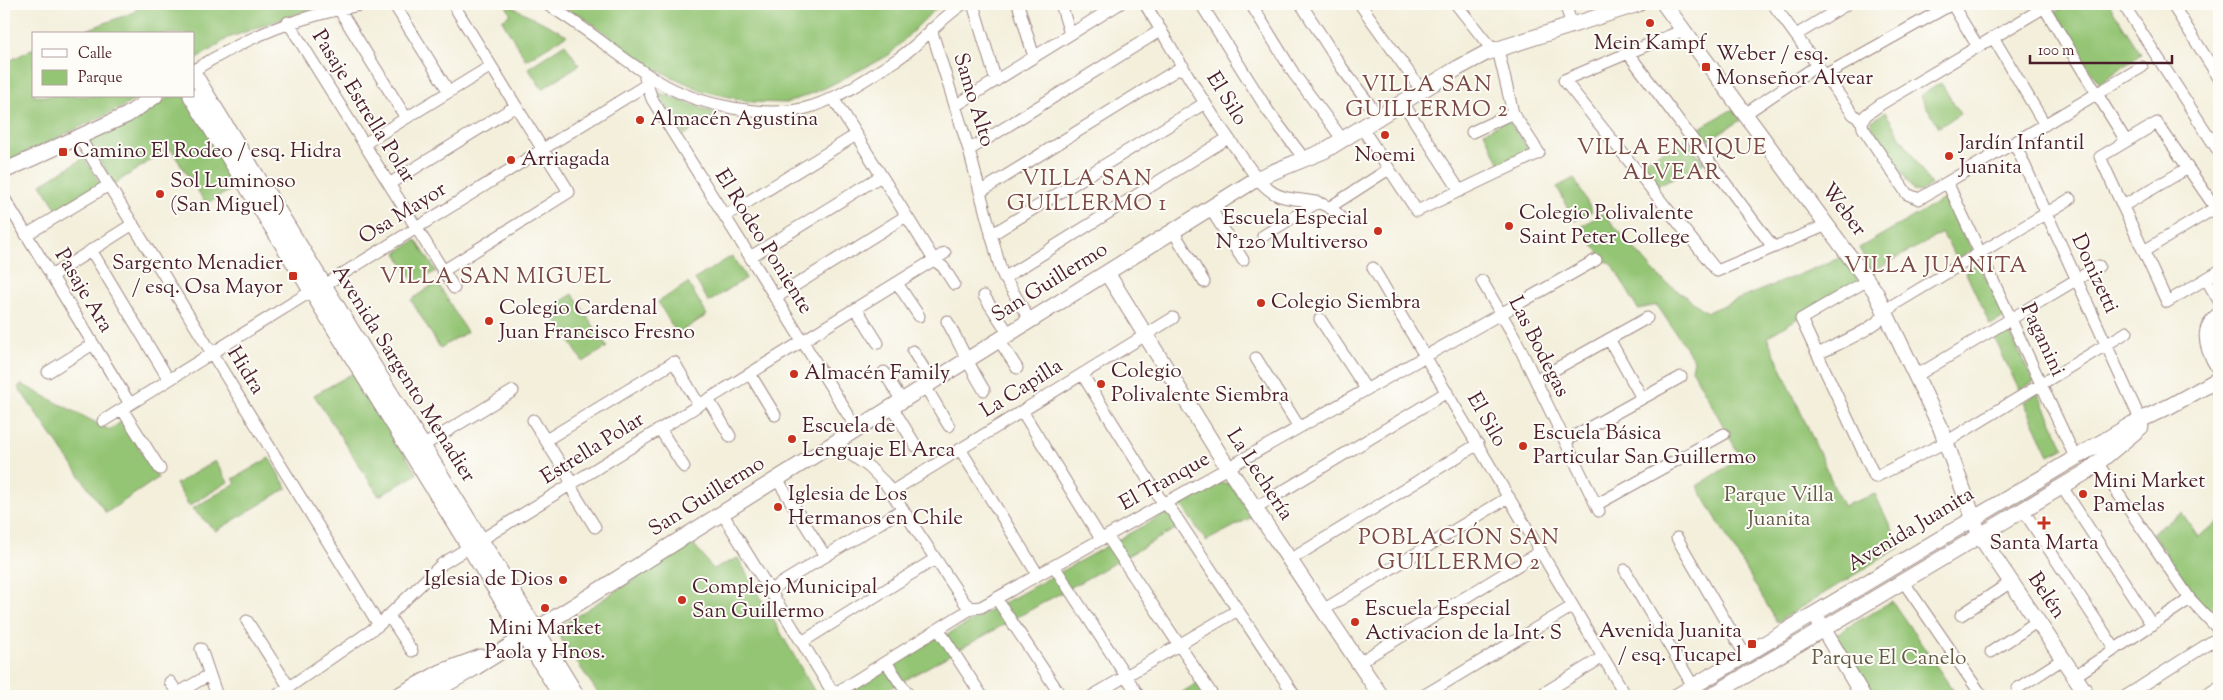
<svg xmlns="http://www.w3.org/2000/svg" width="2223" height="700" font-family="'Sorts Mill Goudy',serif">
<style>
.green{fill:#94c575;stroke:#6f7250}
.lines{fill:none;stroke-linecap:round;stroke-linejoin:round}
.street-casing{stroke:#9e8783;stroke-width:13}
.secondary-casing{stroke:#9e8783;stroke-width:17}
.street{stroke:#fff;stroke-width:11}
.secondary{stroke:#fff;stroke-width:15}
.poi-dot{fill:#c8321e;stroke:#fdfcf7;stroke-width:2}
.labels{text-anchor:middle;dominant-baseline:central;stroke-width:4;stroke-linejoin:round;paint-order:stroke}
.poi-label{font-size:21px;fill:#4a1f2b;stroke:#fdfcf7;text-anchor:start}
.street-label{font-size:21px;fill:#4a1f2b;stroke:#fdfcf7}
.park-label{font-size:21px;fill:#645945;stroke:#fdfcf7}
.neighbourhood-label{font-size:22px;letter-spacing:1px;fill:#7a4944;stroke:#fdfcf7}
</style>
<rect width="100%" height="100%" fill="#fdfcf7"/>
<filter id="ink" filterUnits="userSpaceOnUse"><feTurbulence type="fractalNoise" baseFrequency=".02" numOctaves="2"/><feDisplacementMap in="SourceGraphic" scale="10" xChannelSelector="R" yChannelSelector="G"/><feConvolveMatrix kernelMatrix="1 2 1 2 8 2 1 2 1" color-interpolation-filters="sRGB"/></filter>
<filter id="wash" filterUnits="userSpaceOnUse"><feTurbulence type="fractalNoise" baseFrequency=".0096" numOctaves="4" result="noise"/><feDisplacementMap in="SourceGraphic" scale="20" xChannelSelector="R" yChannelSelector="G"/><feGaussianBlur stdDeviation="1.12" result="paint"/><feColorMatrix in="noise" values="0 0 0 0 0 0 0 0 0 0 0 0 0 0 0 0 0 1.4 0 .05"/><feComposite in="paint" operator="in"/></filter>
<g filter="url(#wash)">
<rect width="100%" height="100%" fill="#f3efdb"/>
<path class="green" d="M141,4h192l-34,9 -71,25 -34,23v-27h-118l58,-22z
M505,4h2l60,31 -41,25 -24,-40 9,-6z
M555,4h393l-14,6 -45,45 -64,33 -38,15 -35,-1 -49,-11 -52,-24 -68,-50z
M2068,4h41l32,50 -42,30 -44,-72z
M565,44l14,21 -37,24 -14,-21z
M34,48v48h106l-17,11 -119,56v-99z
M1941,83l19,31 -21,13 -19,-31z
M657,92l61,22 -34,21z
M170,96h15l56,88 -35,20 -36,-56 -56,36 -26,-43 51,-23z
M1733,109l8,11 -37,22 -8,-12z
M1885,112l46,73 -12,7 -5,-1 -43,-66 1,-4z
M1508,120l23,32 -30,14 -17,-34z
M1686,139l18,24 -46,22 -18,-22z
M84,158l17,27 -43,26 -17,-27z
M1574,178l18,33 -17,9 -18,-33z
M1944,199l29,51 -16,9 -15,-26 -70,39 -13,-24z
M1603,213l57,65 47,34 135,-55 17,24 -92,56 76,169 32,-12 25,53 -123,75 -80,-136 44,-28 -49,-89 2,-9 -37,-55 -19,4 -26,-45 -9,-4 -21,-34z
M416,240l20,31 -21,13 -19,-31z
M732,256l14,22 -37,24 -14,-23z
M1979,263l26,54 -15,8 -25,-54z
M437,282l30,50 -27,16 -29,-48z
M688,283l19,32 -30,19 -19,-32z
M573,294l34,53 -24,15 -34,-53z
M2008,329l26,53 -15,8 -25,-53z
M355,372l62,102 -38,22 -65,-101z
M21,384l89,46 12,-9 36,57 -52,35 -88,-126z
M2038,393l26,54 -15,8 -25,-53z
M269,458l18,30 -71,43 -24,-22 44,-26 -3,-4z
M215,461l13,21 -39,24 -13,-22z
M1218,483h9l5,3 20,31 -46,24 -25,-36z
M1170,511l9,16 -303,169 -34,-1 93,-56 15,-6z
M2182,513l16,23 21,-14v100l-17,-16 -50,-73z
M692,542l21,27 25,-11 79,138h-217l-45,-66z
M1892,601l65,95h-88l-36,-60z
M1197,683l8,13h-29z"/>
</g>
<g filter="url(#ink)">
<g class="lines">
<defs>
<path id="street" d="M394,4l55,88
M546,4c39,22 72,53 110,76 39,25 113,41 157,26 29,-10 58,-30 83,-46 25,-16 42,-40 67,-56
M973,4l23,77
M1018,4l16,53
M1061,4l9,30
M1145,4c30,49 58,100 92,146 9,13 19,29 31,39 22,19 52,1 75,31
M1201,4l67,107 37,49
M1251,4l43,70 49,66
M1301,4l41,64 37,49
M1360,4l62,87
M1565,4l7,21
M1773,4l80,110 9,8
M2042,4l84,137
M2123,4l96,148
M2172,4l47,74
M339,9l67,109
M288,22l166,266
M931,29l38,121 32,121 29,50
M1683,30l-119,50 153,191 110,-46
M1796,35l51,-31
M1993,37l52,88
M1628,53l145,194
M194,70c59,-36 102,-53 170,-66
M1825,75l127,-71 26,43
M645,78l7,21 205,330
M833,98l101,162 9,7 11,17
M1403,103l57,88
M955,106l164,-102
M1745,114l73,-49
M1862,122l1,6 44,66 12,5 223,-132
M1862,122l4,-7 15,-11 169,-100
M1362,128l55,83 122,-58 -26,-40 -14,-59 -13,-12 -30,-38
M1472,132l41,-19
M79,137l300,488
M364,144l127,-78
M2015,144l125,275
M969,150l192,-120
M389,184l127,-78
M1948,184l127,273
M980,192l203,-126
M4,198l126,206
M2123,206l65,-38
M1330,207l59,-38
M1210,208l33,52
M2219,213l-62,-90 -57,34 67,145 52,-31
M725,216l131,-81
M1173,231l31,51
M26,235l83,-50
M991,235l214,-132
M1263,236l55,-34
M91,250l78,130
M2144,251l71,-43
M750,257l131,-81
M1373,268l253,428
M443,271l126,-79 -116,-188
M51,276l82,-52
M1004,278l224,-140
M2206,279l13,22
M1868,280l-67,39 74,158 71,-35 181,-110
M1482,281l32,55 85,175
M897,283l22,33
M984,296l25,38
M775,298l131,-82
M856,308l22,35
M1320,319l46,70
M947,321c13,23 23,47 37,69
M1609,339l33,59
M999,340l18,28
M913,351l19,31
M1818,354c25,-13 60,-25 75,-49l177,-106
M1256,358l43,69
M48,372l45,-28
M884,372l18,29
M750,374l25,41
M1082,374l77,123 13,14 123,185
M1916,376l183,-110
M1536,380l111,-62
M925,386l24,40
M708,399l22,37
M892,407l24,39
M122,409l38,60
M1022,411l79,128
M533,420l35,56 6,17 21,34
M103,421l207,-129 13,-6 323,-201
M660,429l24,38
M546,440l128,-78 25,43
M1565,441l116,-64
M834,443l35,24 16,16 80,120 7,5
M960,449l78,126
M416,450l97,-59
M2098,464l92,135 29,31
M777,479l48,77
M2062,487l90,138
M891,492l282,-174
M1596,505l128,-71
M1255,508l192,-116
M2023,510l92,139
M722,513l113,183
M1107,536l106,160
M1677,538l68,117
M1290,560l188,-116
M1054,566l85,130
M1625,570l68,116
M1903,581l79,115
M770,590l133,-81
M996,598l65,98
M1323,610l186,-113
M1961,615l50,-33
M389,616l23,35
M247,621l42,66
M939,630l43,66
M802,642l133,-83
M201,649l16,47
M1991,652l47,-31
M886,662l23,34
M1358,663l183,-112
M2075,676l115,-77
M170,682l10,14
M2018,688l45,-29
M178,693l31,-18
M834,694l138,-86 9,-1 615,-347
M276,696l103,-71 63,-61 503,-311
M1092,696l146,-86
M1423,696l150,-90
M1539,696l64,-39
M2126,696l93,-59
M2205,696l14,-9"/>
<path id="secondary" d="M1664,4l211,287 65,135 40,110 108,160
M194,74l383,622
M191,96l370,600
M4,171l123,-56 28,-19
M1107,273l121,195 153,228
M2219,315c-20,15 -11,36 0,53
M1818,620l45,76
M397,696l44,-24 40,-15
M426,696l47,-27 785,-491 66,-27 134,-83 28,-15 152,-49
M1677,696l455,-272 38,-18 49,-27
M1711,696l377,-225 53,-44"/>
</defs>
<use href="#street" class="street-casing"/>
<use href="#secondary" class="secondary-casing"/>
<use href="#street" class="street"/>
<use href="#secondary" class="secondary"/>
</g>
</g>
<g class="poi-dot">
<circle cx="1650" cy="23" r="5"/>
<rect x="1701" y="62" width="10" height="10" rx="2.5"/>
<circle cx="640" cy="120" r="5"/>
<circle cx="1385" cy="135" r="5"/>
<rect x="58" y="147" width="10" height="10" rx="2.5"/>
<circle cx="1949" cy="156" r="5"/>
<circle cx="511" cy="160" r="5"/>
<circle cx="160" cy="194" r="5"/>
<circle cx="1509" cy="226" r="5"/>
<circle cx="1378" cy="231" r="5"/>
<rect x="288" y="271" width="10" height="10" rx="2.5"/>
<circle cx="1261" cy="303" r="5"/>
<circle cx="489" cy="321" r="5"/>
<circle cx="794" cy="374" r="5"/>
<circle cx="1101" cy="384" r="5"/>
<circle cx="792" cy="439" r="5"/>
<circle cx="1523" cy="446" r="5"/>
<circle cx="2083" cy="494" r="5"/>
<circle cx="778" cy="507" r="5"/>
<path d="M2041.5 515.5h5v5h5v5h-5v5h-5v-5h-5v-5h5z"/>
<circle cx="563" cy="580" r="5"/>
<circle cx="682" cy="600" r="5"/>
<circle cx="545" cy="608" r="5"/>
<circle cx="1355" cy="622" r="5"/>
<rect x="1747" y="639" width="10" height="10" rx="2.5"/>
</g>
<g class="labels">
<g class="poi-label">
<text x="1650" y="44" text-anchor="middle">Mein Kampf</text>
<text x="1716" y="55">Weber / esq.<tspan x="1716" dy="24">Monseñor Alvear</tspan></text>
<text x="650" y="120">Almacén Agustina</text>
<text x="1959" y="144">Jardín Infantil<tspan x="1959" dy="24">Juanita</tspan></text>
<text x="73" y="152">Camino El Rodeo / esq. Hidra</text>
<text x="1385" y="156" text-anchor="middle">Noemi</text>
<text x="521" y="160">Arriagada</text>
<text x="170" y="182">Sol Luminoso<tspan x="170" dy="24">(San Miguel)</tspan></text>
<text x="1519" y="214">Colegio Polivalente<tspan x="1519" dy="24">Saint Peter College</tspan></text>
<text x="1368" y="219" text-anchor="end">Escuela Especial<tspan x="1368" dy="24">N°120 Multiverso</tspan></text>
<text x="283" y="264" text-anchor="end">Sargento Menadier<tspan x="283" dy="24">/ esq. Osa Mayor</tspan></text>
<text x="1271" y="303">Colegio Siembra</text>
<text x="499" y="309">Colegio Cardenal<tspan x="499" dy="24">Juan Francisco Fresno</tspan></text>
<text x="1111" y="372">Colegio<tspan x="1111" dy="24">Polivalente Siembra</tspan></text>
<text x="804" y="374">Almacén Family</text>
<text x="802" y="427">Escuela de<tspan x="802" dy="24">Lenguaje El Arca</tspan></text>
<text x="1533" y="434">Escuela Básica<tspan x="1533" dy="24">Particular San Guillermo</tspan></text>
<text x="2093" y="482">Mini Market<tspan x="2093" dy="24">Pamelas</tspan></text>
<text x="788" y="495">Iglesia de Los<tspan x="788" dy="24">Hermanos en Chile</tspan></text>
<text x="2044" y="544" text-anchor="middle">Santa Marta</text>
<text x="553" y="580" text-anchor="end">Iglesia de Dios</text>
<text x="692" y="588">Complejo Municipal<tspan x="692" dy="24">San Guillermo</tspan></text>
<text x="1365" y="610">Escuela Especial<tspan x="1365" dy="24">Activacion de la Int. S</tspan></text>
<text x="545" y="629" text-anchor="middle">Mini Market<tspan x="545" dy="24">Paola y Hnos.</tspan></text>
<text x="1742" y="632" text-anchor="end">Avenida Juanita<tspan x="1742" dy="24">/ esq. Tucapel</tspan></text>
</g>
<g class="street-label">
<text transform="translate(1226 99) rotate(58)">El Silo</text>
<text transform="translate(973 100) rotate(73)">Samo Alto</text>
<text transform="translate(363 107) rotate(58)">Pasaje Estrella Polar</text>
<text transform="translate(1843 210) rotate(53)">Weber</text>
<text transform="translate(403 214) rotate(-32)">Osa Mayor</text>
<text transform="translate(763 242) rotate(58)">El Rodeo Poniente</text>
<text transform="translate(2094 274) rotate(65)">Donizetti</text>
<text transform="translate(1050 283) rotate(-32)">San Guillermo</text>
<text transform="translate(83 291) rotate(59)">Pasaje Ara</text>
<text transform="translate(2042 340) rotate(65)">Paganini</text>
<text transform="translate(1538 347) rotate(63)">Las Bodegas</text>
<text transform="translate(245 371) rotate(58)">Hidra</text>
<text transform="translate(403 374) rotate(58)">Avenida Sargento Menadier</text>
<text transform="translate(1022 389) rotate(-32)">La Capilla</text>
<text transform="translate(1486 420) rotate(60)">El Silo</text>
<text transform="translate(593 449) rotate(-32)">Estrella Polar</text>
<text transform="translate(1259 475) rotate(57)">La Lechería</text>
<text transform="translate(1165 482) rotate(-29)">El Tranque</text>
<text transform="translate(707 497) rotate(-32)">San Guillermo</text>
<text transform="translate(1911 530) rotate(-31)">Avenida Juanita</text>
<text transform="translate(2046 596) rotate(56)">Belén</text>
</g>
<g class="park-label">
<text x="1779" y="496">Parque Villa<tspan x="1779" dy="24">Juanita</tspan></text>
<text x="1889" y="659">Parque El Canelo</text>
</g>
<g class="neighbourhood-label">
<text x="1427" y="86">VILLA SAN<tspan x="1427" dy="25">GUILLERMO 2</tspan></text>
<text x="1672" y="149">VILLA ENRIQUE<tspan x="1672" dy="25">ALVEAR</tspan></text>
<text x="1087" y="180">VILLA SAN<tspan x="1087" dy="25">GUILLERMO 1</tspan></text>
<text x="1936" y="267">VILLA JUANITA</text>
<text x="496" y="278">VILLA SAN MIGUEL</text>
<text x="1459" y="539">POBLACIÓN SAN<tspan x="1459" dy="25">GUILLERMO 2</tspan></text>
</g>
</g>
<rect width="2223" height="700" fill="none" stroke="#fdfcf7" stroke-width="20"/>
<rect x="32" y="32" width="162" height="65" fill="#fdfcf7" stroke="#b5a4a5"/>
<rect x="42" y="49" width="25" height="8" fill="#ffffff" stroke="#b5a4a5"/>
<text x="78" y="58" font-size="15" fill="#4a1f2b">Calle</text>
<rect x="42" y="70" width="25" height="15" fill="#94c575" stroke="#b5a4a5"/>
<text x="78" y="82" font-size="15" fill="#4a1f2b">Parque</text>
<path d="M2030 55v8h142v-8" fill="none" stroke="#4a1f2b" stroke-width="2.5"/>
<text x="2038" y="55" font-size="15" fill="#4a1f2b" stroke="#fdfcf7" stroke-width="4" paint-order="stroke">100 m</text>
</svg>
